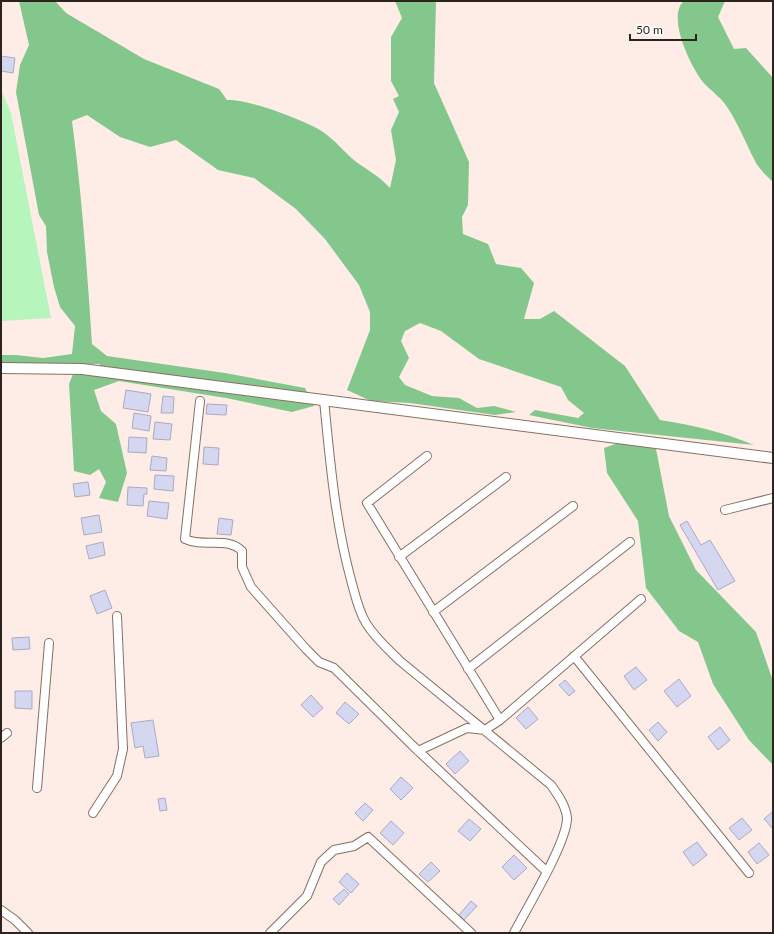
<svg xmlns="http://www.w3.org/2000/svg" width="774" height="934" font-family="Lato,sans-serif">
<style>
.green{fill:#b6f6bc}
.forest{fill:#84c78c}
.building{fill:#d5d6f0;stroke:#a9aac3}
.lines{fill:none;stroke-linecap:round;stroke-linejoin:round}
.minor-casing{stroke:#886f64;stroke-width:10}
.tertiary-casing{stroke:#886f64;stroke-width:12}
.minor{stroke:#fff;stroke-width:8}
.tertiary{stroke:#fff;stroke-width:10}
</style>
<rect width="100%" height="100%" fill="#feede6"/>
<path class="green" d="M1,90l10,23 40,205 -50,3z"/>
<path class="forest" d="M19,1h36l11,12 78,46 75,30 8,11c21,-1 74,19 93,30 15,9 25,24 39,34 13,9 20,12 31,24l6,-28 -5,-30 8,-18 -6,-13 6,-3 -8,-15v-44l11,-19 -7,-17h41l-2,82 35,79 -1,43 -6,12 1,17 25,10 8,20 25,4 13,15 -10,36h16l14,-8 71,55 35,54c33,5 63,12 94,25l-162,-17 -63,-13 6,-5 43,8 6,-5 -16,-13 -7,-13 -82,-28 -38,-28 -21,-8 -15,8 -4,10 8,17 -10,19 6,8 27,11 27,2 18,10 17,-2 22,6 -21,3 -85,-12 -39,-2 -24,-11 23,-60v-18l-11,-27 -34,-46 -29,-30 -42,-31 -36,-8 -42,-30 -26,7 -30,-10 -33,-22 -15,6c10,74 15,148 20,223l15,12 118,17 80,15 9,18 -22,6 -66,-14 -107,-17 -25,9 7,21 15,13 11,49 -9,29 -19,-4 7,-16 -7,-13 -9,6 -16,-4 -5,-87 4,-10 21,1 6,-11h-99v-9h15l27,3 29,-4 3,-28 -15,-19 -6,-20 -7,-35 -1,-26 -7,-11 -23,-123 4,-27 9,-20z
M684,1h41l-7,16 16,32 12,-1 27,30v104c-6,-6 -14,-13 -18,-21 -10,-19 -17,-39 -30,-57 -6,-8 -15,-14 -22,-22 -12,-15 -37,-66 -19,-81z
M621,442l35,7 13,67 27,54 60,62 17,49v84l-24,-25 -36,-56 -15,-42 -19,-11 -33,-43 -8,-67 -31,-48 -3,-25z"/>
<path class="building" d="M1,56l14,2 -2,15 -12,-2z
M126,390l25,4 -3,18 -25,-4z
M163,396l11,1 -1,16h-12z
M207,404l20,1 -1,10 -20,-1z
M134,413l17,3 -2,15 -17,-3z
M155,422l17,2 -2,16 -17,-1z
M129,437l18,1 -1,15 -18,-1z
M204,447l15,1 -1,17 -15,-1z
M152,456l15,2 -1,13 -16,-1z
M155,475l19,1 -1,15 -19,-2z
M88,482l2,13 -15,2 -2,-13z
M128,487l19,1v6h-3l-1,12 -16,-1z
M149,501l20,2 -2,16 -20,-3z
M99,515l3,17 -18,3 -3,-17z
M219,518l14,2 -2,15 -14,-1z
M687,521l14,24 9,-5 25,41 -17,9 -38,-65z
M103,542l2,13 -16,4 -3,-13z
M105,590l7,18 -15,6 -7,-18z
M29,637l1,12 -17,1 -1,-12z
M636,667l11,13 -13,10 -10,-14z
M679,679l12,17 -14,11 -13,-16z
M565,680l10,11 -6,5 -10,-11z
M15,691h17v18l-17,-1z
M311,695l12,13 -10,9 -12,-12z
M345,702l14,12 -10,10 -13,-11z
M528,707l10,12 -12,10 -10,-11z
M153,720l6,36 -14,2 -2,-12 -8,2 -4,-25z
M658,722l9,10 -9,9 -9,-11z
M720,727l10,13 -12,10 -10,-13z
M460,751l9,10 -14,13 -9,-10z
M401,777l12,11 -12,12 -11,-11z
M165,798l2,12 -7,1 -2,-12z
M365,803l8,7 -10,11 -8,-8z
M773,811v18l-9,-10z
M742,818l10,12 -13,10 -10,-12z
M469,819l12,10 -11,12 -12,-10z
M391,821l13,12 -11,12 -13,-12z
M697,842l10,13 -14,11 -10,-14z
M759,843l10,12 -12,9 -9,-12z
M514,855l13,13 -13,12 -12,-13z
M431,862l9,9 -12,11 -9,-8z
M347,873l12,11 -8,9 -12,-11z
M344,889l5,5 -10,11 -6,-6z
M471,901l6,5 -13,14 -5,-5z"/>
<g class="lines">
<defs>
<path id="minor" d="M324,400c6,61 11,121 27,180 4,14 7,30 15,43 9,15 22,26 34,38l151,124c7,10 15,21 16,33 0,25 -41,91 -53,115
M200,401l-15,138c19,9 42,-3 57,12v16l9,20 55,62 13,13 15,6 79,78 133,125
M427,456l-60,47 133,217
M725,510l48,-12
M399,557l107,-80
M433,612l140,-106
M574,656l175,217
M468,669l162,-127
M1,738l6,-5
M418,751l49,-23 18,2 15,-10 141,-121
M37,788l12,-145
M93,813l24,-37 6,-27 -6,-133
M1,910l14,10 13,13
M270,933l37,-37 14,-34 13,-12 20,-4 14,-9 103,96"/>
<path id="tertiary" d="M1,368l81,1 691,89"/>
</defs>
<use href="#minor" class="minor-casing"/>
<use href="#tertiary" class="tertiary-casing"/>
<use href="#minor" class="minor"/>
<use href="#tertiary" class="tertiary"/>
</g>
<rect width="774" height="934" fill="none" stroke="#2d231f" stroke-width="4"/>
<path d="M630 34v6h66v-6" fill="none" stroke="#2d231f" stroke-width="2"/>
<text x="636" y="34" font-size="12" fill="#2d231f" stroke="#fefefe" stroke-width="3" paint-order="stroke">50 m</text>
</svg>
